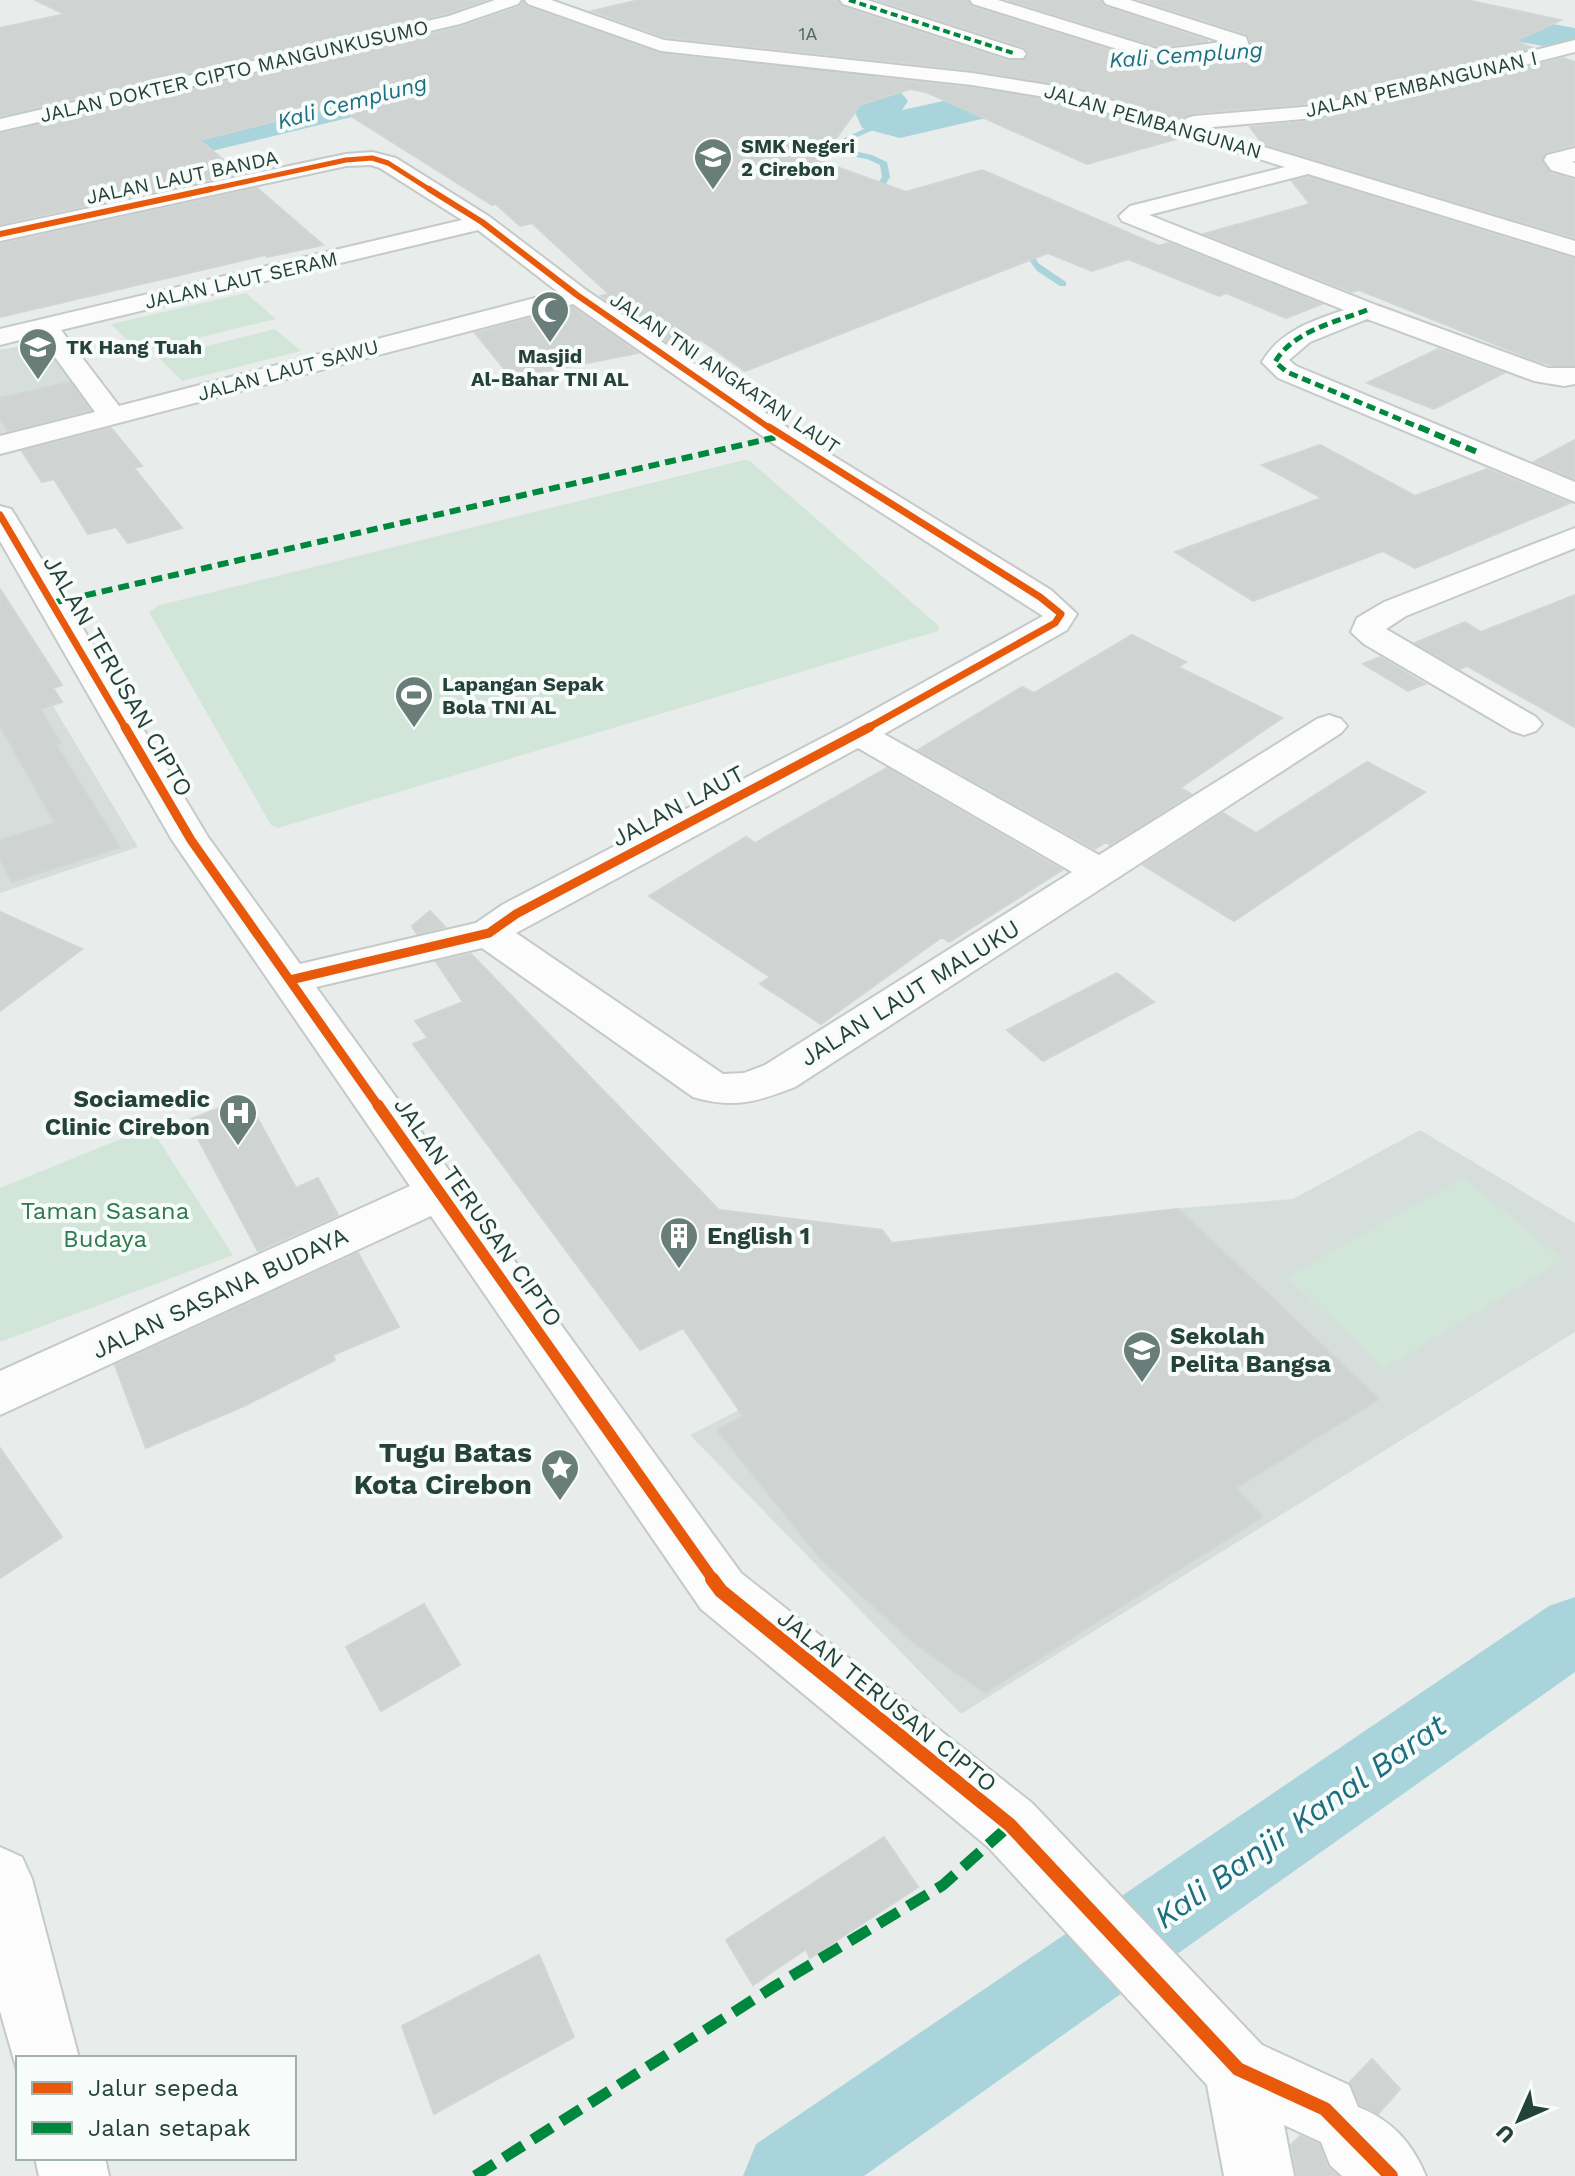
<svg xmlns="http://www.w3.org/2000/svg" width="1575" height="2176" font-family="'Work Sans',sans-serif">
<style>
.built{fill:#d6dedb}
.green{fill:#d1e6d8}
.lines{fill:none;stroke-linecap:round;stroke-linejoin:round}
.stream{fill:#a9d4db;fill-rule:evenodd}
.canal{fill:#a9d4db;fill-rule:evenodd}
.river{fill:#a9d4db;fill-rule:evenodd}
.building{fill:#cfd4d2;stroke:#d1d6d4;stroke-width:2}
.minor-casing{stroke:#c5cac8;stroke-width:4}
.secondary-casing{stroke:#c3cbc8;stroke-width:4}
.minor{fill:#fcfcfc;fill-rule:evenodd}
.secondary{fill:#fcfcfc;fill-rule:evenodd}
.quiet-far3{stroke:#00873e;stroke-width:4;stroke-dasharray:7 4;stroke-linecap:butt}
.quiet-far2{stroke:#00873e;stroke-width:5;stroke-dasharray:9 5;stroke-linecap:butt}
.quiet-far1{stroke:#00873e;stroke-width:6;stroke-dasharray:11 6;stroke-linecap:butt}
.quiet{stroke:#00873e;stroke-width:11;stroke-dasharray:23 11;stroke-linecap:butt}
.cycleway-far5-casing{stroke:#f7fbf9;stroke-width:7}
.cycleway-far4-casing{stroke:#f7fbf9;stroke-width:9}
.cycleway-far3-casing{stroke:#f7fbf9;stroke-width:11}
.cycleway-far2-casing{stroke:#f7fbf9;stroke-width:14}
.cycleway-far1-casing{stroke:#f7fbf9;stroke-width:16}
.cycleway-casing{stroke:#f7fbf9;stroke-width:19}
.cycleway-far5{stroke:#e8590c;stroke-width:5}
.cycleway-far4{stroke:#e8590c;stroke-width:6}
.cycleway-far3{stroke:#e8590c;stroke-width:7}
.cycleway-far2{stroke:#e8590c;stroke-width:9}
.cycleway-far1{stroke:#e8590c;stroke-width:11}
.cycleway{stroke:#e8590c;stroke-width:14}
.labels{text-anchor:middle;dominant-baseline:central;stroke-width:8;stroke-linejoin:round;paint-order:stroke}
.far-number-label{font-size:18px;fill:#506761}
.far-street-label{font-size:20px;fill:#24423a;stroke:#f7fbf9}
.far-poi-label{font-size:20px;font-weight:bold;fill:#24423a;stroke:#f7fbf9;text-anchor:start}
.far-water-label{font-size:22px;font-style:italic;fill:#1c6f80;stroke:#f7fbf9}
.street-label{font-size:24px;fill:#24423a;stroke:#f7fbf9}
.poi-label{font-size:24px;font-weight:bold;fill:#24423a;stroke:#f7fbf9;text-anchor:start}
.park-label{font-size:24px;fill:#2d7a4b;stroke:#f7fbf9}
.near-poi-label{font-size:28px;font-weight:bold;fill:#24423a;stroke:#f7fbf9;text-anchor:end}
.near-water-label{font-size:32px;font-style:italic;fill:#1c6f80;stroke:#f7fbf9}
</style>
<rect width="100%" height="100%" fill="#e8edeb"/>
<path class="built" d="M44,341l57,71 -101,24v-86z
M53,706l85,141 -138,46v-171z
M1420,1130l155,93v109l-614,382 -271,-279 294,-150 -44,-49 218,-26 135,-11z"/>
<path class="green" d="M246,293l30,26 -137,33 -28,-28z
M275,329l26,22 -119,30 -23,-23z
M744,460l6,1 189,165 -1,5 -660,197 -7,-3 -122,-213 11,-7z
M150,1127l83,128 -233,87v-154z
M1463,1178l100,82 -179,108 -97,-91z"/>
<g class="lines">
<path class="stream" d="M707,30l5,1 -60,32 -6,-1z
M883,120l7,2 -54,25 36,8 15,7 3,15 -8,13v5l4,5 -4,2 -8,-6v-6l8,-13 -2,-12 -13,-6 -35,-6 -4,-7z
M1018,241l11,3 9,19 28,19v4h-6l-23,-15 -20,-28z"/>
<path class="canal" d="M1575,1597v75l-711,504h-121l13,-32 793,-538z"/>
<path class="river" d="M1267,0h155l153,28v24l-190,-35 -66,-3 2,25c-22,32 -157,38 -197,37 -25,-1 -49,-8 -74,-5 -4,20 -8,28 -26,38l-124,29 -38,-10 -7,-16 6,-9 -8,-7 -100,-11 -15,-4 -6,-9 6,-9 15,-4c46,5 127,1 155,42l-6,9 92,-20 10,-6 6,-22 6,-9c44,-11 68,-4 110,-3 50,2 106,0 153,-17l1,-13 -15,-16z
M464,58l15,4 6,9 -6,9 -127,37 -211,51c-35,-2 -78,-11 -107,-31 -12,-9 -21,-20 -34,-28v-28l31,9 36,28 21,11 21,7 32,4 184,-43z"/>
</g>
<path class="building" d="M35,0h451l-38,13 -448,103v-88l65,-14z
M639,0h198l5,7 166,54 17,-1 4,-6 -5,-7 -147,-47h90l5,7 187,58 56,-6 32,-9 4,-8 -4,-8 -107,-34h326l95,20 -46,21 18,7 -219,55 -120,10 -11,6 -110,-33 -101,-16 -307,-33 -73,-26z
M1008,0h92l5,7 103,34 -48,6z
M523,2l4,5 134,47 311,34 97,16 111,34 -93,26 -161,-72 -16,-3 -50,16 -40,56 86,31 76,-22 177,76 10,-3 153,61 -36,14 -60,-25 -7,3 -91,-37 -36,12 -44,-18 -303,118 -44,-31 -28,6 -72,-50 8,-2 -77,-71 -12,3 -24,-22 -4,1 -157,-99 -135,34 39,33 -239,51v-90l461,-107 58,-20z
M1563,58l12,4v83l-29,7 -4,10 8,11 25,7v58l-312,-94 -13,-17 65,-6z
M1308,177l267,82v106h-23l-20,-6 -173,-69 -7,2 -148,-58 106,-30 -18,-23z
M257,188l66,57 -56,12 -2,-2 -265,62v-73z
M572,307l66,46 -126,25 -37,-45z
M1438,349l66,24 -70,36 -67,-26z
M70,382l20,28 -82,21 -8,-12v-21z
M111,428l31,38 -8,2 48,60 -54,15 -12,-16 -28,7 -34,-55 -12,3 -20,-31z
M1575,440v39l-41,-17z
M1320,445l95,51 72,-27 83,34 -155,65 -32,-17 -130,50 -78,-49 147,-54 -60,-33z
M0,589l62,96 -9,3 9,14 -22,7 21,34 -5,2 64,102 -108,35 -12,-23v-19l55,-17 -55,-97z
M1575,595v132l-108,-61 -7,3 -45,-26 50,-21 16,10z
M1132,635l54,27 -8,5 104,51 -102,70 11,6 -81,51 -4,-3 -11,7 -177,-99 104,-63 12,6z
M1380,657l45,27 -17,7 -45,-27z
M1367,762l58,30 -191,129 -91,-56 80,-52 33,20z
M887,768l175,102 -113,72 -7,-5 -121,87 -61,-40 10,-7 -121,-81 97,-59 9,6z
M430,911l15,16 -28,7 -5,-8z
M0,912l82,37 -82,62z
M471,954l248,256 163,20 10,13 286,-34 201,190 -143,89 26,29 -277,176 -71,-50 -94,-85 -103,-128 26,-14 -60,-88 -43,22 -227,-306 15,-6 -13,-17 48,-19 -27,-40z
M1117,973l37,29 -111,59 -36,-31z
M246,1098l50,90 22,-10 20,37 -80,36 -70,-131z
M358,1253l41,74 -66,28 2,5 -89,45 -100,43 -31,-83z
M0,1448l62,89 -62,41z
M424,1604l36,61 -79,46 -35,-64z
M884,1837l34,50 -108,71 -4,-9 -53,36 -27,-45z
M539,1955l35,82 -140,77 -32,-88z
M1372,2059l28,30 -22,25 -18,-9 -10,-23z
M1300,2136l19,8 8,22 11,10h-41l-6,-31z"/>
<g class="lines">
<defs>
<path id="minor" d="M525,0h26l113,40 308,33 101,16 111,33 3,-4 7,-2 120,-10 261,-66v12l-261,66 -113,10 374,113v15l-267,-82 -159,41 227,90 172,63h27v16l-11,2 -30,-5 -167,-62 -57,23 -21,18 7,6 279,116v20l-297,-124 -16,-16c18,-31 50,-41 82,-52l-222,-89 -3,-5 11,-10 155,-39 -215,-66 -98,-16 -311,-34 -133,-47z
M840,0h27l156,50 3,4 -3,4h-14l-166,-54z
M970,0h28l162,50 62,-8 -116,-38 -3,-4h27l116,37 2,6 -2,4 -32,9 -55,6 -186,-58z
M1575,148v13l-3,1 3,1v14l-24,-7 -7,-10 3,-5z
M372,152l24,6 94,59 96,73 205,140 260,160 26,24 -10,16 -183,104 215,121 218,-136 12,-4 12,4 6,7 -6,7 -546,354c-39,15 -60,22 -102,10l-211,-149 -166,39 425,586 291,230 230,242 87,40 9,22c34,13 54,36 68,69h-84l-12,-11 -9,-23 -37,-17 10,51h-70l-17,-91 -219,-238 -287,-238 -270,-393 -431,199v-44l410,-185 -238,-346 -172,-299v-35l11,3 4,6 193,322 92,127 176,-41 26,-18 343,-179 198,-110 -272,-174 -198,-138 -573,150v-18l95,-24 -56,-77 -39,10v-16l462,-109 -82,-52 -9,-3 -25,1 -346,75v-14l346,-73zM478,230l80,62 -439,114 -58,-76zM858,748l214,124 -307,193 -21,8 -21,1 -207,-141z
M1575,528v20l-169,68 -20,13 150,88 6,7 -6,7 -12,4 -12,-4 -148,-87 -13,-12 6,-14 27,-16z
M0,1847l22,10 10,22 47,179h-61v16l-18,-63z
M35,2158h70l4,18h-70z"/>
<path id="secondary" d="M495,0h26l-3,4 -58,20 -460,107v-12l449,-103z"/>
</defs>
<use href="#minor" class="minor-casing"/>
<use href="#secondary" class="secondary-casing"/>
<use href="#minor" class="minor"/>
<use href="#secondary" class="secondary"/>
<path class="quiet-far3" d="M849,0l167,54"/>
<path class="quiet-far2" d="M1367,310c-31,12 -74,21 -92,52l12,10 136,57"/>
<path class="quiet-far1" d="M1419,427l58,25
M52,603l729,-167"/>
<path class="quiet" d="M475,2176l300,-190 168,-101 67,-60"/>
<defs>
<path id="cycleway-far5" d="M202,191l144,-31 26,-2 16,5 44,28"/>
<path id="cycleway-far4" d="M429,189l53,33 95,73 194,134
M0,234l211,-45"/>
<path id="cycleway-far3" d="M769,427l271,170 21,17 -6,9 -189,106
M0,515l126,214"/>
<path id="cycleway-far2" d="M125,727l66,113 188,267
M290,980l199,-47 27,-19 354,-187"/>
<path id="cycleway-far1" d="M378,1105l336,476"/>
<path id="cycleway" d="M712,1579l9,12 289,234 228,244 87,40 66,67"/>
</defs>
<use href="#cycleway-far5" class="cycleway-far5-casing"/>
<use href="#cycleway-far4" class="cycleway-far4-casing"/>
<use href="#cycleway-far3" class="cycleway-far3-casing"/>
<use href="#cycleway-far2" class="cycleway-far2-casing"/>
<use href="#cycleway-far1" class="cycleway-far1-casing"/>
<use href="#cycleway" class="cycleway-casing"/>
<use href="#cycleway-far5" class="cycleway-far5"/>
<use href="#cycleway-far4" class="cycleway-far4"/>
<use href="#cycleway-far3" class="cycleway-far3"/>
<use href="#cycleway-far2" class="cycleway-far2"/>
<use href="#cycleway-far1" class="cycleway-far1"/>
<use href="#cycleway" class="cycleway"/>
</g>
<defs>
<symbol id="school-pin" viewBox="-11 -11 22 30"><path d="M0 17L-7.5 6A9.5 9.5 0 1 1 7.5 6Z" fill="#697e78" stroke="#f7fbf9"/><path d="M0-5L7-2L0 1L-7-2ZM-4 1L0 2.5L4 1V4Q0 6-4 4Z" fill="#fff"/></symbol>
<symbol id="mosque-pin" viewBox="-11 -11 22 30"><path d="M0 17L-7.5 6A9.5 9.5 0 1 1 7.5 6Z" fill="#697e78" stroke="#f7fbf9"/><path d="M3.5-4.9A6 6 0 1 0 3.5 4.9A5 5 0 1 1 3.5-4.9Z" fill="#fff"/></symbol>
<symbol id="stadium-pin" viewBox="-11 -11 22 30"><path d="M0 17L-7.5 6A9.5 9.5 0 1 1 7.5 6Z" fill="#697e78" stroke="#f7fbf9"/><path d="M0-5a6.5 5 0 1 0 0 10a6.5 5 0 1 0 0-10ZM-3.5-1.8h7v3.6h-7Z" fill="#fff"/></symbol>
<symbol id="hospital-pin" viewBox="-11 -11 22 30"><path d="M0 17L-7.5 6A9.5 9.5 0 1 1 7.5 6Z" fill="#697e78" stroke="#f7fbf9"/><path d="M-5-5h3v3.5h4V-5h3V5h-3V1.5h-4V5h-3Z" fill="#fff"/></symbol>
<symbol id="building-pin" viewBox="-11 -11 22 30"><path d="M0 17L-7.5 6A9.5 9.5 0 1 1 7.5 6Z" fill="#697e78" stroke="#f7fbf9"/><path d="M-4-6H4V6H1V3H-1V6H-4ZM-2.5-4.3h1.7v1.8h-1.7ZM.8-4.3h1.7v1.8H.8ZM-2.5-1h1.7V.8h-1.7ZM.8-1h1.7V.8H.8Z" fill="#fff"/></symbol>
<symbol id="sight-pin" viewBox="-11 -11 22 30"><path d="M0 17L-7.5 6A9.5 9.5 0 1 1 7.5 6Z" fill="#697e78" stroke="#f7fbf9"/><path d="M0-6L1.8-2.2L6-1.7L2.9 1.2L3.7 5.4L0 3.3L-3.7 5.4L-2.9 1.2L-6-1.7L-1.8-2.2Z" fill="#fff"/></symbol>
</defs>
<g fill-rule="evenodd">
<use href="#school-pin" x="691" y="135" width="44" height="60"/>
<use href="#mosque-pin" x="528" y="288" width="44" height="60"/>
<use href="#school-pin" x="16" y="325" width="44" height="60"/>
<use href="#stadium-pin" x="392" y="673" width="44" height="60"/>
<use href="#hospital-pin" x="216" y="1091" width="44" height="60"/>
<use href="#building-pin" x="657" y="1214" width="44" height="60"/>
<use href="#school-pin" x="1120" y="1328" width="44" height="60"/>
<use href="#sight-pin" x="538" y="1446" width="44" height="60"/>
</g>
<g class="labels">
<g class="far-number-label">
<text x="808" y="33">1A</text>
</g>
<g class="far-street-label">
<text transform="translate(234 71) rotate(-13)">JALAN DOKTER CIPTO MANGUNKUSUMO</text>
<text transform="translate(1421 84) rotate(-13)">JALAN PEMBANGUNAN I</text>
<text transform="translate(1153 121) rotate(16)">JALAN PEMBANGUNAN</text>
<text transform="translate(182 177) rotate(-12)">JALAN LAUT BANDA</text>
<text transform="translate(241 280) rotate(-13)">JALAN LAUT SERAM</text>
<text transform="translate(288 370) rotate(-15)">JALAN LAUT SAWU</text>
<text transform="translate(725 373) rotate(34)">JALAN TNI ANGKATAN LAUT</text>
</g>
<g class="far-poi-label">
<text x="741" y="146">SMK Negeri<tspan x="741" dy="23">2 Cirebon</tspan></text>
<text x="66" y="347">TK Hang Tuah</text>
<text x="550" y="356" text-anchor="middle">Masjid<tspan x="550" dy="23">Al-Bahar TNI AL</tspan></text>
<text x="442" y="684">Lapangan Sepak<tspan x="442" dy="23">Bola TNI AL</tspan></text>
</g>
<g class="far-water-label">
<text transform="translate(1186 55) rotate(-4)">Kali Cemplung</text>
<text transform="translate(352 102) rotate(-15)">Kali Cemplung</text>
</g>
<g class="street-label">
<text transform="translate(118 676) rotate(60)">JALAN TERUSAN CIPTO</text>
<text transform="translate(678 806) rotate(-28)">JALAN LAUT</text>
<text transform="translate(910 993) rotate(-32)">JALAN LAUT MALUKU</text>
<text transform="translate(478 1212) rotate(55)">JALAN TERUSAN CIPTO</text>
<text transform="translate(220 1293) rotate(-25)">JALAN SASANA BUDAYA</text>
<text transform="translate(887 1701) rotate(39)">JALAN TERUSAN CIPTO</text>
</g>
<g class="poi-label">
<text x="210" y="1099" text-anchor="end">Sociamedic<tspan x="210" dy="28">Clinic Cirebon</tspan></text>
<text x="707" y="1236">English 1</text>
<text x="1170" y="1336">Sekolah<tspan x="1170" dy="28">Pelita Bangsa</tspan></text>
</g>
<g class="park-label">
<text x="105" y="1211">Taman Sasana<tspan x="105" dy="28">Budaya</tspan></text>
</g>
<g class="near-poi-label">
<text x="532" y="1452">Tugu Batas<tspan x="532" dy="32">Kota Cirebon</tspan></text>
</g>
<g class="near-water-label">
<text transform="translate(1300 1821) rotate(-35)">Kali Banjir Kanal Barat</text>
</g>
</g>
<rect x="16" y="2056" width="280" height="104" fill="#f7fbf9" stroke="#a3b1ad" stroke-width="2"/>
<rect x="32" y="2082" width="40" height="12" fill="#e8590c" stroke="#a3b1ad" stroke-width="2"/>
<text x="88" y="2096" font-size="24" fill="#24423a">Jalur sepeda</text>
<rect x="32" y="2122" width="40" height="12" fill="#00873e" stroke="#a3b1ad" stroke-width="2"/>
<text x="88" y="2136" font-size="24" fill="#24423a">Jalan setapak</text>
<g transform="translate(1519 2120) rotate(225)" stroke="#f7fbf9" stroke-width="6" paint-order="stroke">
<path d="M0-6L14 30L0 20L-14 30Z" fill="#24423a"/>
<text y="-12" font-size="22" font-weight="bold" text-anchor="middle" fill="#24423a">U</text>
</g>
</svg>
